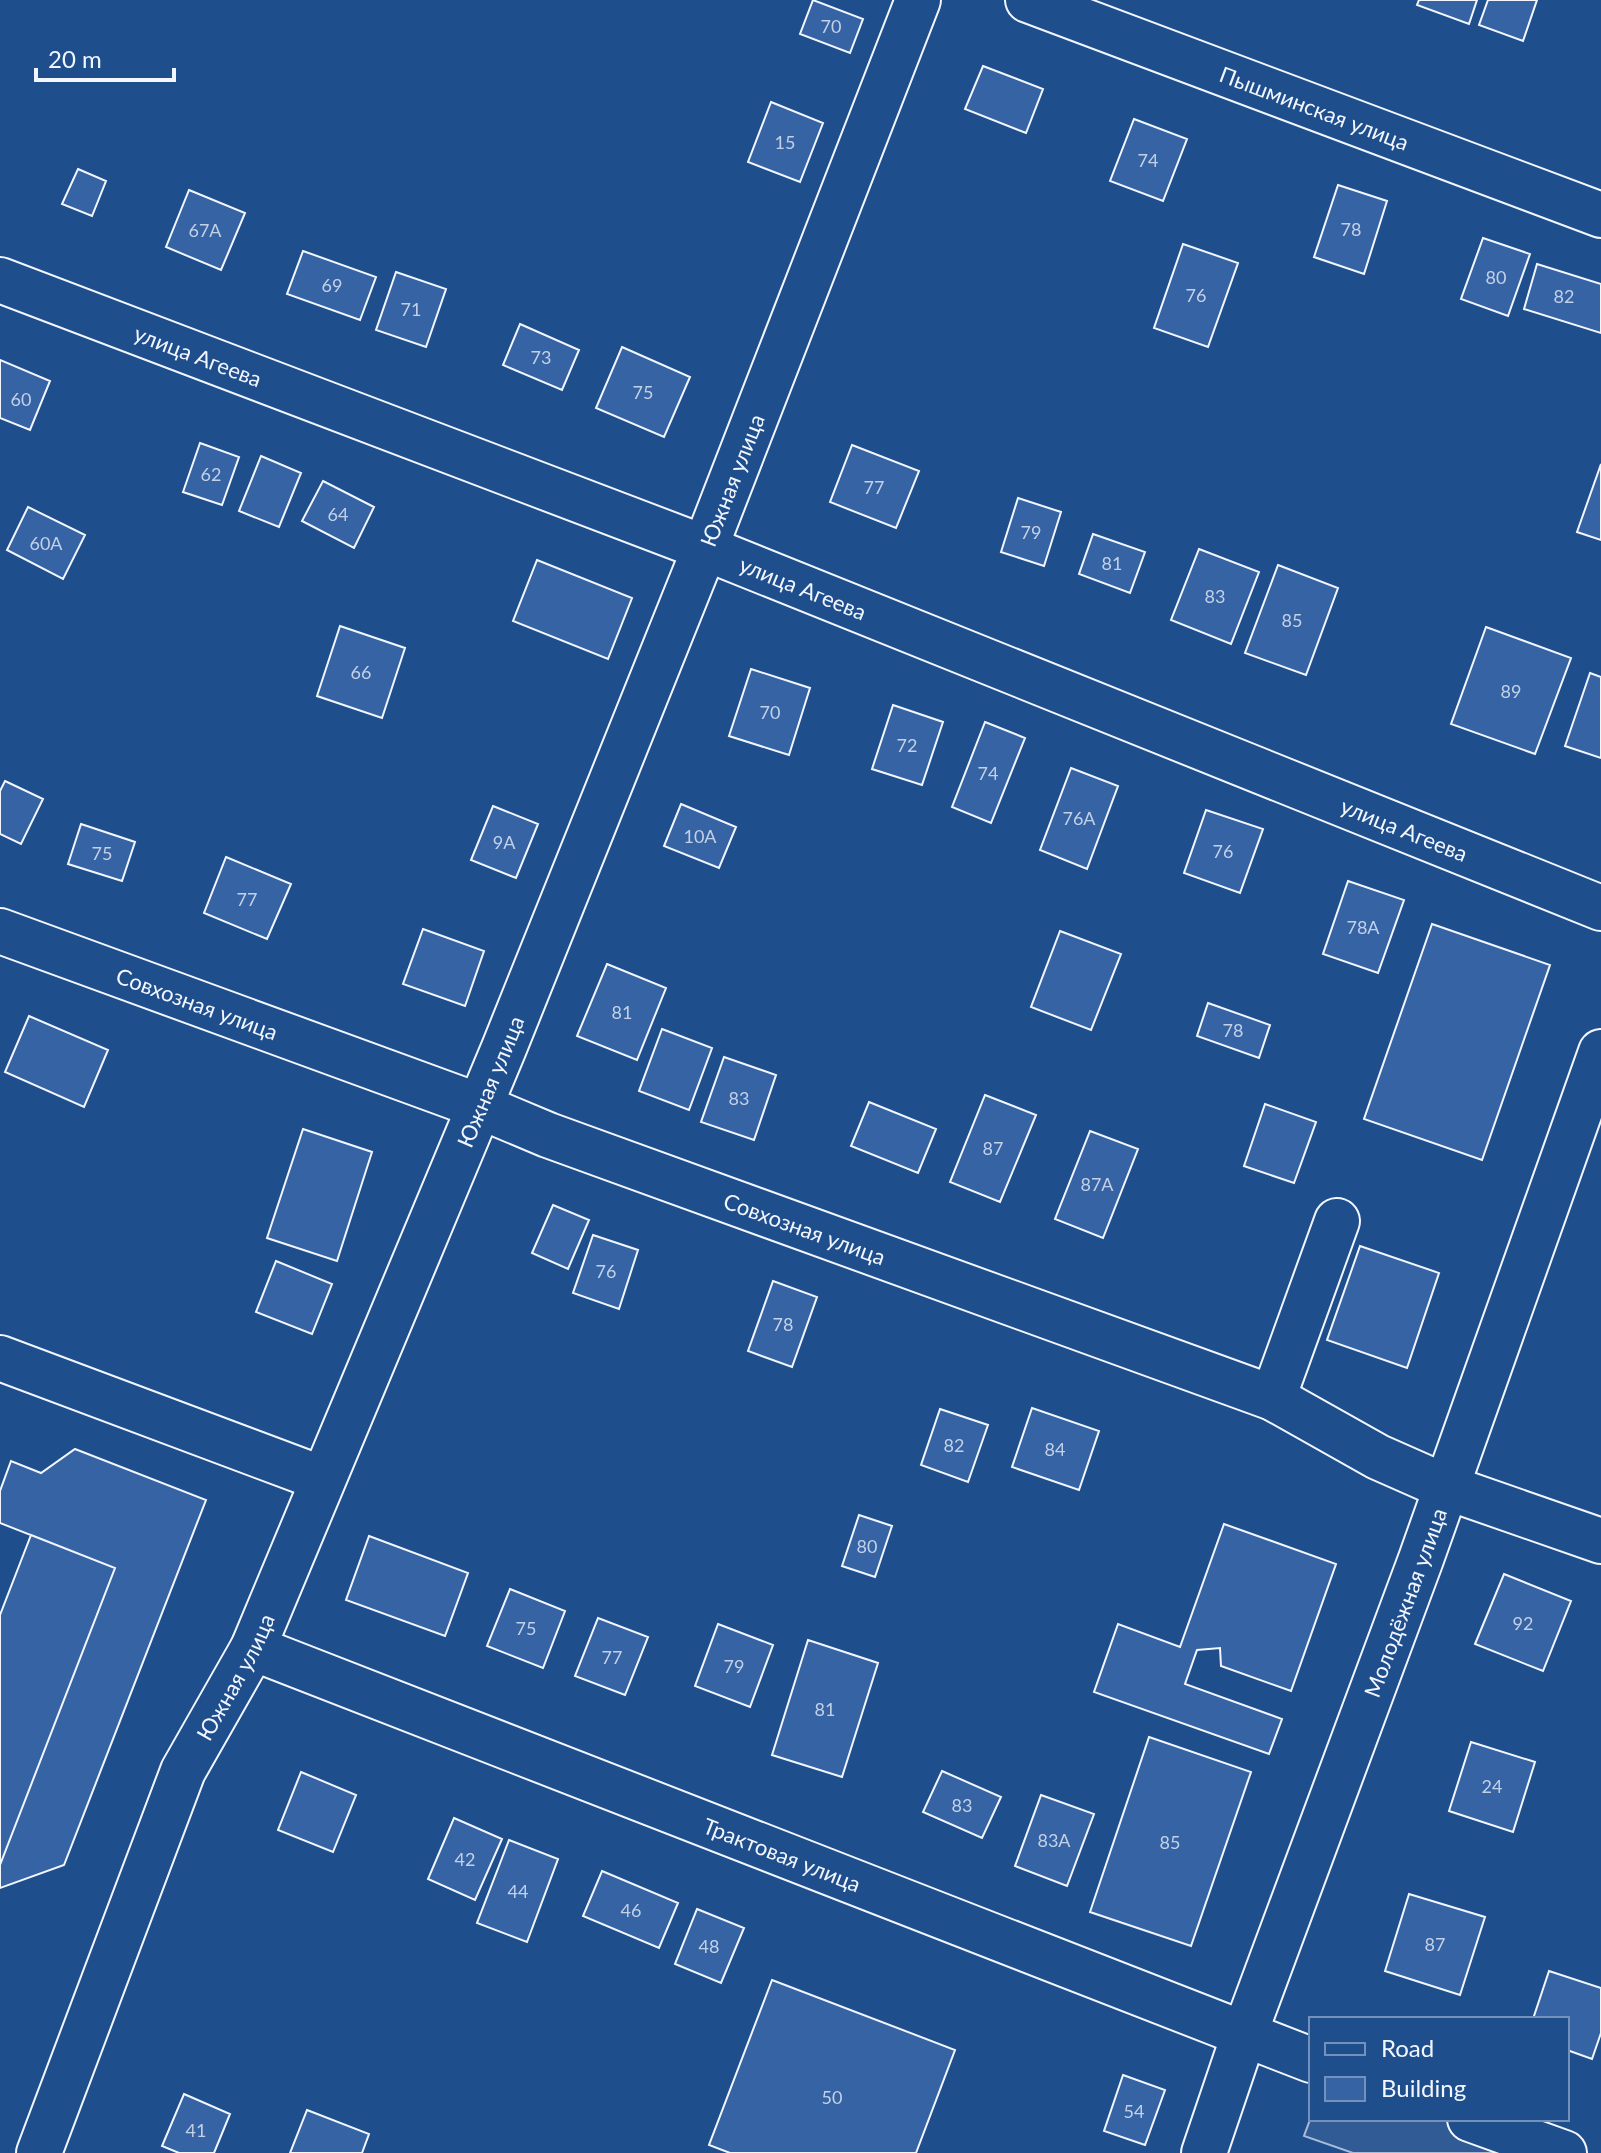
<svg xmlns="http://www.w3.org/2000/svg" width="1601" height="2153" font-family="Lato,sans-serif">
<style>
.parking{fill:#305b95;stroke:#a8bbd7;stroke-width:2}
.building{fill:#3563a3;stroke:#f2f6ff;stroke-width:2}
.lines{fill:none;stroke-linecap:round;stroke-linejoin:round}
.minor-casing{stroke:#f2f6ff;stroke-width:48}
.minor{stroke:#1f4e8c;stroke-width:44}
.labels{text-anchor:middle;dominant-baseline:central;stroke-width:6;stroke-linejoin:round;paint-order:stroke}
.number-label{font-size:18px;fill:#c3d1e8}
.street-label{font-size:22px;fill:#f2f6ff;stroke:#1f4e8c}
</style>
<rect width="100%" height="100%" fill="#1f4e8c"/>
<path class="parking" d="M1311,2117l159,2 94,34h-211l-49,-17z"/>
<path class="building" d="M813,0l50,19 -13,34 -50,-19z
M1419,0h58l-8,24 -52,-19z
M1488,0h49l-14,41 -44,-16z
M983,66l60,23 -17,44 -61,-24z
M771,102l52,21 -23,59 -52,-20z
M1134,119l53,20 -24,62 -53,-20z
M78,169l28,12 -14,35 -30,-12z
M1338,185l49,16 -23,73 -50,-17z
M189,190l56,23 -24,57 -55,-23z
M1483,238l47,16 -22,62 -47,-17z
M1183,244l55,19 -30,84 -54,-19z
M303,251l73,26 -16,43 -73,-26z
M1537,264l64,20v49l-77,-24z
M396,272l50,17 -20,58 -50,-17z
M520,324l59,26 -17,40 -59,-25z
M622,347l68,30 -26,60 -68,-29z
M0,360l50,21 -20,49 -30,-12z
M200,443l39,14 -17,48 -39,-13z
M852,445l67,26 -23,57 -66,-26z
M261,456l40,17 -22,54 -40,-16z
M1601,464v76l-24,-8z
M323,481l51,26 -20,41 -52,-27z
M1018,498l43,14 -17,54 -43,-14z
M28,507l57,28 -22,44 -56,-29z
M1093,534l52,18 -15,41 -51,-19z
M1199,549l60,23 -28,72 -60,-24z
M537,560l95,38 -24,61 -95,-38z
M1278,565l60,23 -32,87 -61,-22z
M340,626l65,22 -23,70 -65,-22z
M1486,627l85,31 -36,96 -84,-30z
M751,669l59,19 -21,67 -60,-19z
M1590,673l11,4v81l-36,-12z
M893,705l50,17 -21,63 -50,-16z
M985,722l40,16 -34,85 -39,-16z
M1071,768l47,18 -31,83 -47,-19z
M5,781l38,18 -22,45 -21,-10v-43z
M681,804l55,23 -17,41 -55,-22z
M493,806l45,18 -22,54 -45,-18z
M1206,810l57,19 -23,64 -56,-20z
M81,824l54,18 -13,39 -54,-17z
M226,857l65,27 -24,55 -63,-26z
M1348,881l56,19 -26,73 -55,-19z
M1432,924l118,41 -68,195 -118,-41z
M423,929l61,22 -19,55 -62,-22z
M1060,931l61,23 -30,76 -60,-23z
M607,964l59,24 -29,72 -60,-24z
M1208,1003l62,22 -11,33 -62,-22z
M29,1016l79,34 -24,57 -79,-35z
M662,1029l50,19 -23,62 -50,-19z
M724,1057l52,18 -22,65 -53,-18z
M985,1095l51,20 -36,87 -50,-20z
M869,1102l67,27 -18,44 -67,-27z
M1265,1104l51,18 -22,61 -50,-17z
M303,1129l69,23 -35,109 -70,-23z
M1090,1131l48,18 -35,89 -48,-19z
M553,1205l36,15 -21,49 -36,-16z
M593,1235l45,15 -19,59 -46,-16z
M1360,1246l79,27 -32,95 -80,-28z
M276,1261l56,23 -20,50 -56,-22z
M773,1281l44,16 -25,70 -44,-16z
M1032,1408l67,23 -20,59 -67,-23z
M940,1409l48,16 -20,57 -47,-17z
M75,1449l131,51 -142,365 -64,23v-23l115,-297 -115,-45v-32l11,-30 30,12z
M859,1515l33,11 -17,51 -33,-11z
M1224,1524l112,40 -45,127 -70,-25 -1,-18 -23,2 -12,34 97,35 -13,35 -175,-62 24,-68 62,23z
M31,1535l84,33 -115,297v-250z
M369,1536l99,37 -23,63 -99,-36z
M1504,1574l67,27 -28,70 -68,-27z
M510,1589l55,22 -22,57 -56,-22z
M598,1618l50,19 -23,58 -50,-19z
M718,1624l55,21 -23,62 -55,-21z
M808,1640l70,23 -36,114 -70,-22z
M1149,1737l102,35 -60,174 -101,-34z
M1471,1742l64,20 -22,70 -64,-21z
M942,1771l59,26 -19,41 -59,-26z
M301,1772l55,23 -23,57 -55,-22z
M1041,1795l53,19 -27,72 -52,-20z
M454,1818l48,21 -27,61 -47,-21z
M509,1840l49,19 -31,83 -50,-19z
M602,1871l76,32 -19,45 -76,-32z
M1409,1894l76,23 -25,78 -75,-24z
M697,1909l47,19 -23,55 -46,-19z
M1549,1971l52,17v45l-9,26 -25,-9v-31h-34z
M772,1980l183,70 -39,103h-186l-21,-8z
M1123,2075l42,15 -20,55 -41,-14z
M184,2094l46,20 -16,39h-35l-17,-7z
M307,2110l62,24 -7,19h-72z"/>
<g class="lines">
<defs>
<g id="minor">
<path id="s1" d="M1028,0l573,215"/>
<path id="s2" d="M0,280l705,268 896,360"/>
<path id="s3" d="M0,931l479,175 69,29 725,263 105,59 68,30 155,54"/>
<path d="M0,1358l323,121"/>
<path d="M1273,1398l64,-177"/>
<path id="s4" d="M253,1648l1058,412"/>
<path d="M1470,2119l94,34"/>
<path id="s5" d="M39,2153l144,-382 70,-123 251,-600 201,-500 213,-548"/>
<path id="s6" d="M1204,2153l40,-118 177,-476 180,-507"/>
</g>
</defs>
<use href="#minor" class="minor-casing"/>
<use href="#minor" class="minor"/>
</g>
<g class="labels">
<g class="number-label">
<text x="831" y="26">70</text>
<text x="785" y="142">15</text>
<text x="1148" y="160">74</text>
<text x="1351" y="229">78</text>
<text x="205" y="230">67А</text>
<text x="1496" y="277">80</text>
<text x="332" y="285">69</text>
<text x="1196" y="295">76</text>
<text x="1564" y="296">82</text>
<text x="411" y="309">71</text>
<text x="541" y="357">73</text>
<text x="643" y="392">75</text>
<text x="21" y="399">60</text>
<text x="211" y="474">62</text>
<text x="874" y="487">77</text>
<text x="338" y="514">64</text>
<text x="1031" y="532">79</text>
<text x="46" y="543">60А</text>
<text x="1112" y="563">81</text>
<text x="1215" y="596">83</text>
<text x="1292" y="620">85</text>
<text x="361" y="672">66</text>
<text x="1511" y="691">89</text>
<text x="770" y="712">70</text>
<text x="907" y="745">72</text>
<text x="988" y="773">74</text>
<text x="1079" y="818">76А</text>
<text x="700" y="836">10А</text>
<text x="504" y="842">9А</text>
<text x="1223" y="851">76</text>
<text x="102" y="853">75</text>
<text x="247" y="899">77</text>
<text x="1363" y="927">78А</text>
<text x="622" y="1012">81</text>
<text x="1233" y="1030">78</text>
<text x="739" y="1098">83</text>
<text x="993" y="1148">87</text>
<text x="1097" y="1184">87А</text>
<text x="606" y="1271">76</text>
<text x="783" y="1324">78</text>
<text x="954" y="1445">82</text>
<text x="1055" y="1449">84</text>
<text x="867" y="1546">80</text>
<text x="1523" y="1623">92</text>
<text x="526" y="1628">75</text>
<text x="612" y="1657">77</text>
<text x="734" y="1666">79</text>
<text x="825" y="1709">81</text>
<text x="1492" y="1786">24</text>
<text x="962" y="1805">83</text>
<text x="1054" y="1840">83А</text>
<text x="1170" y="1842">85</text>
<text x="465" y="1859">42</text>
<text x="518" y="1891">44</text>
<text x="631" y="1910">46</text>
<text x="1435" y="1944">87</text>
<text x="709" y="1946">48</text>
<text x="832" y="2097">50</text>
<text x="1134" y="2111">54</text>
<text x="196" y="2130">41</text>
</g>
<g class="street-label">
<text stroke="none"><textPath href="#s1" startOffset="306">Пышминская улица</textPath></text>
<text stroke="none"><textPath href="#s2" startOffset="212">улица Агеева</textPath></text>
<text stroke="none"><textPath href="#s5" startOffset="1812">Южная улица</textPath></text>
<text stroke="none"><textPath href="#s2" startOffset="860">улица Агеева</textPath></text>
<text stroke="none"><textPath href="#s2" startOffset="1508">улица Агеева</textPath></text>
<text stroke="none"><textPath href="#s3" startOffset="210">Совхозная улица</textPath></text>
<text stroke="none"><textPath href="#s5" startOffset="1164">Южная улица</textPath></text>
<text stroke="none"><textPath href="#s3" startOffset="858">Совхозная улица</textPath></text>
<text stroke="none"><textPath href="#s6" startOffset="586">Молодёжная улица</textPath></text>
<text stroke="none"><textPath href="#s5" startOffset="516">Южная улица</textPath></text>
<text stroke="none"><textPath href="#s4" startOffset="568">Трактовая улица</textPath></text>
</g>
</g>
<rect x="1309" y="2017" width="260" height="104" fill="#1f4e8c" stroke="#7391ba" stroke-width="2"/>
<rect x="1325" y="2043" width="40" height="12" fill="#1f4e8c" stroke="#7391ba" stroke-width="2"/>
<text x="1381" y="2057" font-size="24" fill="#f2f6ff">Road</text>
<rect x="1325" y="2077" width="40" height="24" fill="#3563a3" stroke="#7391ba" stroke-width="2"/>
<text x="1381" y="2097" font-size="24" fill="#f2f6ff">Building</text>
<path d="M36 68v12h138v-12" fill="none" stroke="#f2f6ff" stroke-width="4"/>
<text x="48" y="68" font-size="24" fill="#f2f6ff" stroke="#1f4e8c" stroke-width="6" paint-order="stroke">20 m</text>
</svg>
